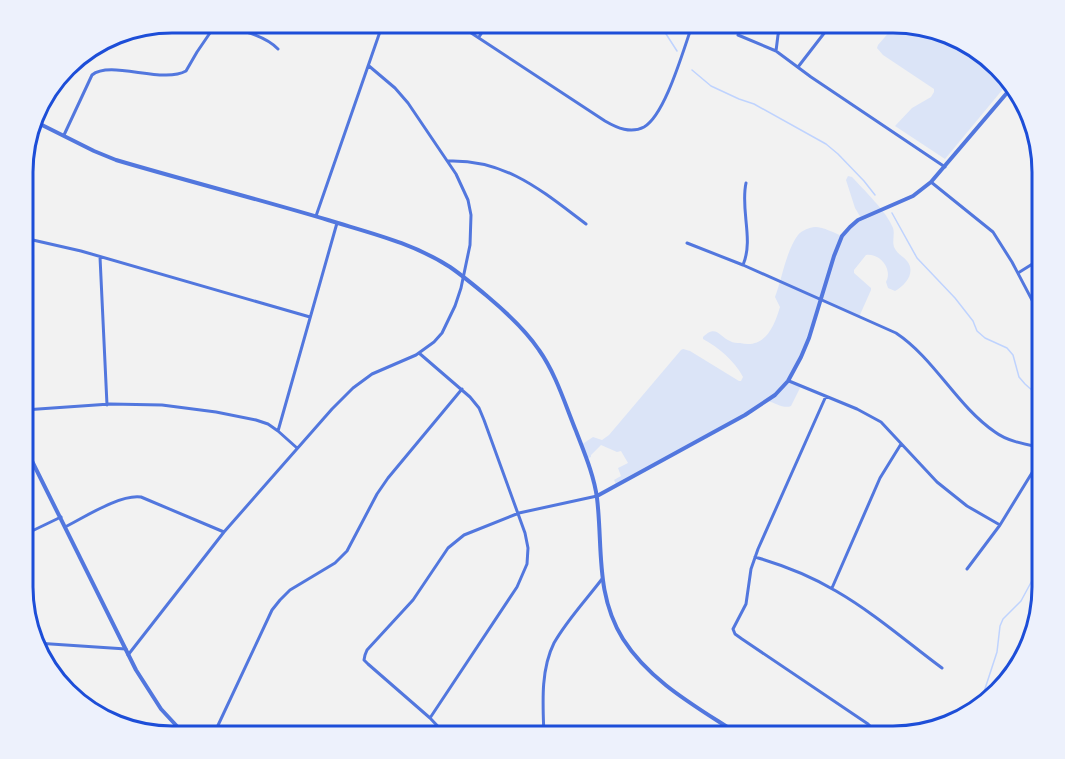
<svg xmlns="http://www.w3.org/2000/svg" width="1065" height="759" font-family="Raleway,sans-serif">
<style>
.green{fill:#dbe4f7}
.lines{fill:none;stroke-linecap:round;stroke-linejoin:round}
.stream{stroke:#bfd3fe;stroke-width:1.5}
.minor{stroke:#5277de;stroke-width:3}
.tertiary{stroke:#5277de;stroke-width:4}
.rim{fill:none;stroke:#1d4ed8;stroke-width:3}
</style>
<rect width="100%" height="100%" fill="#f2f2f2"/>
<path class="green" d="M897,23h6l81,31 24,29 -63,76 -50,-33 17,-18 19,-11 3,-5v-3l-51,-34 -6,-7 1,-3z
M848,176l4,1c12,13 35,35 41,51 2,6 -1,13 1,19 3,7 9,9 13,14 9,11 -1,24 -12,30l-7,-3 -2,-6c7,-13 -6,-29 -20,-27l-12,15v3l17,15v2l-12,27 -39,-18 -11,39 -21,42 13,6 -10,20c-7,3 -16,-3 -23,-5l-151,85 -3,-6 7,-4 -3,-8 10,-5 -7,-12 -4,1 -16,-7 -10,10v2l-5,2 -5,-14 12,-8 9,3 7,-5 72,-85 2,-1 7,2 49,30h2l2,-4c-9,-17 -24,-29 -40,-38v-2c13,-13 16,-1 27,4 3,2 7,2 10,2 25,6 34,-16 40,-36l-5,-10c7,-18 11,-46 23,-62 3,-4 12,-8 17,-8 9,0 19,6 27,9l19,-18 -6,-10 -9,-28z"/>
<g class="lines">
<path class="stream" d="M659,23l18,28
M692,70l19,16 28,13 15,5 72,40 12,10 26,27 11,14
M892,213l25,45 38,40 18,23 4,10 8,7 22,10 6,7 6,22 6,7 9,8 8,3
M980,704l17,-52 3,-26 3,-7 18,-18 21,-39"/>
<path class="minor" d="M456,23l149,98c12,7 26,13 39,6 22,-13 40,-80 49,-104
M215,24c21,6 47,9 63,25
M738,35l38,16 35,26 134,90
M479,37l9,-14
M776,51l2,-16 4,-12
M798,67l34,-44
M64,135l28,-60c18,-15 71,9 94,-4l11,-19 15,-22 3,-7
M448,161c58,-2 94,30 138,63
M931,182l62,50 19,30 30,57
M316,216l67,-193
M24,238l57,13 229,66
M687,243l56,22 153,68c39,26 60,72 99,99 12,9 29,12 44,15l3,5 -4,11 -38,62 -33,44
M100,257l7,148
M743,265c11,-26 -3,-55 3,-82
M1018,273l24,-15
M419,353l51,44 9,11 5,12 41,113 3,15 -1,16 -10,23 -87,131
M789,381l68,28 24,13 56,60 30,24 33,19
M826,396l-68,153 -7,20 -5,35 -13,25 2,5 7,5 126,85 8,8 -1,4
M24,410l86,-6 52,1 54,7 40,8 12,4 10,7 19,17
M278,431l59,-208
M65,527c20,-10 55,-33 76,-30l83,35
M24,533l10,-3 27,-13
M755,557c28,8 56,19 81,34 38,22 71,51 106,77
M832,588l48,-110 21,-34
M36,643l90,6
M128,655l96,-123 108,-123 21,-21 19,-14 44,-19 18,-13 8,-9 13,-27 6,-18 9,-43 1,-30 -3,-15 -12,-26 -48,-71 -13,-15 -26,-22
M213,736l59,-126 8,-10 10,-10 45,-27 12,-12 30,-57 11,-16 74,-89
M447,736l-17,-18 -62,-54 -4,-4 1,-5 2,-5 46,-50 35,-52 16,-13 55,-22 78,-17
M544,736c-1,-30 -4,-65 10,-93 13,-23 32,-43 48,-64"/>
<path class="tertiary" d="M34,121l60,30 22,9c71,21 142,39 212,60 42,13 85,23 122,47 13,9 25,19 37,29 19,16 38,33 52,54 17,24 26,54 37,81 8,21 18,44 21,67 6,49 -2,96 26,141 28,44 76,69 118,97
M24,445l112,225 25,39 25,27
M597,496l148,-81 30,-20 13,-14 13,-24 8,-19 25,-82 8,-20 8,-9 8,-7 55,-24 18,-14 81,-95"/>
</g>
<path d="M0 0H1065V759H0ZM172 33H893A139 139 0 0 1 1032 172V587A139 139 0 0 1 893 726H172A139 139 0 0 1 33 587V172A139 139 0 0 1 172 33Z" fill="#edf1fc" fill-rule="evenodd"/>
<path class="rim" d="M172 33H893A139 139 0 0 1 1032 172V587A139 139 0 0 1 893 726H172A139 139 0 0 1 33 587V172A139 139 0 0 1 172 33Z"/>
</svg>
